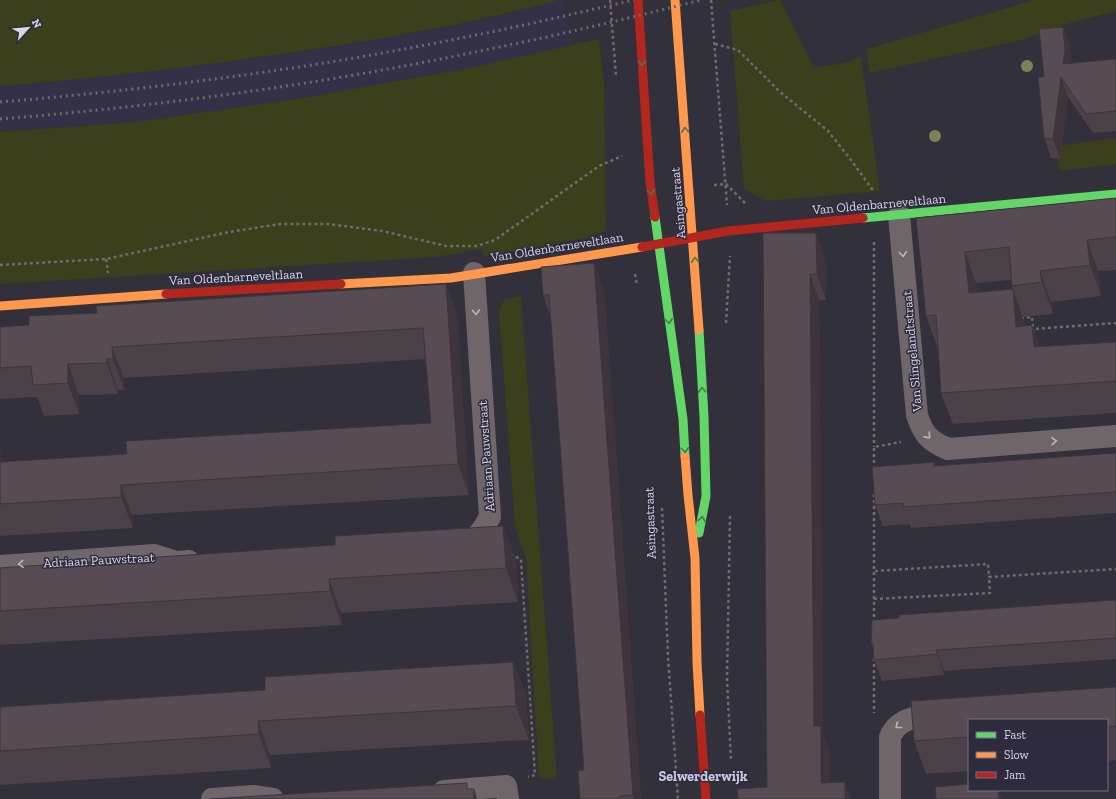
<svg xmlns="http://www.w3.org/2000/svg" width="1116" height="799" font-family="'Zilla Slab',serif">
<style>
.built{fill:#333048}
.green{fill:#3b3f1c}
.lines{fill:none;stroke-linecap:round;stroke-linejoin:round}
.path{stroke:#6f6b6f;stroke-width:2.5;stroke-dasharray:3 3;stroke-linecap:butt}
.street{stroke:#6e6669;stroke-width:22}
.fast{stroke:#63d668;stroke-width:9}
.slow{stroke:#ff974d;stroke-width:9}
.jam{stroke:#b3261e;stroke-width:9}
.rail{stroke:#6e696d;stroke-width:3;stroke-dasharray:2 4;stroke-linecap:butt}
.tree{fill:#7e8357}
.wall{fill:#4b4148;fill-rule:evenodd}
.shaded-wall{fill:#3d353b}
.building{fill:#574c54;stroke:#3d353b}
.oneway{stroke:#467851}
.oneway2{stroke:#b8b5bf}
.labels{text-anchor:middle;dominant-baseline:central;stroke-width:3;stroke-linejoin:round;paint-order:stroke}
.street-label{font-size:13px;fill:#d8d7e4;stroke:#2e2b3f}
.neighbourhood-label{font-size:14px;font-weight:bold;fill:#cccae3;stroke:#2e2b3f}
</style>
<rect width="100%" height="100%" fill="#32303a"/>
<path class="built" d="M560,0h2l10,46 -103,22 -167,30 -84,13 -82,11 -136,10v-46l45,-4 192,-21 109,-16 113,-20 49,-11z"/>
<path class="green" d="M0,0h560c-90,24 -180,40 -272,53 -96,14 -192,26 -288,33z
M780,0l34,68 30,-5 17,-6 19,134 -114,10 -22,-12 -14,-178z
M1034,0h82v11l-46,12 -49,17 -152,33 -2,-24z
M599,39l5,46 2,146 -23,7 -99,19 -2,-8 -46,8 -436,27v-152l136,-10 166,-24 167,-30z
M1116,138v26l-57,7 -3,-25z
M521,296l36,484 -18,-2 -13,-220 -11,-31 -16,-216 5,-11z"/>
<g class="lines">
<path class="path" d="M610,0l6,76
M711,0l16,205
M715,44l23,6 41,41 49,40 23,29 21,29v4
M714,185l12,-1 19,19
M874,242v205
M106,259l2,14
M0,265l106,-6 123,-27 51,-8h48l54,7 64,15h31l18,-6 104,-74 23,-10
M635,274l2,11
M1021,318l11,-1 1,12
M726,323l4,-67
M1033,332v-3l83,-6
M874,469v-22l27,-5
M662,508l6,149 10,142
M730,516l-3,163 4,82
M511,553l10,7 14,215 -7,2
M875,571l113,-7 1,13
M874,599l116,-6 -1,-16 127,-8
M874,623v-129
M874,658v55"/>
<path class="street" d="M899,215l18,200c6,19 12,26 31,34l168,-13
M463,545l7,-1 12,-14 8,-13 -16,-244
M0,566l154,-11 22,7 13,-1
M444,791l62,-5 2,13
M212,799l41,-3 20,3
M890,799v-62c9,-21 32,-21 51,-23"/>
<path class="fast" d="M655,217l28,202 2,37
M863,218l253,-24
M699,533l7,-37 -2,-79 -5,-87"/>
<path class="slow" d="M675,0l24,330
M341,284l110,-6 191,-31
M0,306l166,-12
M685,456l3,39 7,63 2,104 3,53"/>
<path class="jam" d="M638,0l12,182 5,35
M642,247l86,-16 135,-13
M166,294l175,-10
M700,715l6,84"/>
<path class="rail" d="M0,102c155,-13 309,-33 461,-64 58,-11 115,-25 173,-38
M0,119c159,-13 318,-34 475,-67 76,-15 151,-33 226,-52"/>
</g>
<g class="tree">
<circle cx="1027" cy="66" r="6"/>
<circle cx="935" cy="136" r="6"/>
</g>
<path class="wall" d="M1063,27l7,20 1,16 45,-4v72l-23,2 -25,-36 -8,61h-9l-7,-20v-61z
M1116,198v72l-18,1 3,25 -50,6 2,12 -30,3 1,4 1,5 15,21 76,-5v71l-163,11 -12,-31 -3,-46h-1l-11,-31 -10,-98zM1011,280l1,6 1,3 -36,3 -1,-9z
M763,233l63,26v41h-7l4,433 7,19v30l-63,5z
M604,289l37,510h-61l4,-29 -33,-452 -8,-23z
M457,314l12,181 -337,20 1,13 -133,8v-90l1,16 126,-8 304,-31 -5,-64 -302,19v12h-6v4l-39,1v19l-35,2 -7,-19 -37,2v-72z
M1116,453v60l-205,15 -1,-4 -27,2 -8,-21 59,-43 1,4z
M503,526l13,33 2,43 -177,11 1,12 -342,20v-77l335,-23z
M1116,600v59l-172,12v4l-62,6 -8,-21 -1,-12 -2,-5 28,-25z
M513,662l13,33 3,45 -259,15 1,13 -271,17v-78l265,-17z
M1116,687v73l-9,1v-41h-138v51l-43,3 -12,-33 -3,-40z"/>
<path class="shaded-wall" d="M1063,27l7,20 2,24 -9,-7z
M1061,77l7,20 -8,61 -7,-19z
M816,233l10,26v41l-9,-26z
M1087,240l11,31 3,25 -11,-31z
M965,252l11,31 5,41 -12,-31z
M594,263l10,26 37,510h-7l-1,-4z
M1040,271l11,31 2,12 -11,-32z
M810,274l9,26 4,433 7,19v47l-9,-16 -7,-57z
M446,284l11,30 12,181 -11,-31z
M1013,289l11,32 3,37 -11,-31z
M1032,325l12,32 -10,-10z
M112,347l12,31v12l-11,-31z
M107,359l11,31v4l-11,-31z
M68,364l11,31v19l-11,-31z
M0,446l4,47 -4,-11z
M121,485l11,30 1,13 -12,-31z
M503,526l13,33 2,43 -12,-34z
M329,579l12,34 1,12 -12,-34z
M936,650l8,21v4l-7,-21z
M513,662l13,33 3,45 -13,-34z
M258,721l12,34 1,13 -12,-34z
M845,782l7,17h-7z
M474,789l3,10h-3z
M998,790h2l4,9h-5z"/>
<path class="building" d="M1063,27l2,24 -2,13 53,-5v52l-30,3 -25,-37 -8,62 -9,-1 -6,-61h6l-5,-48z
M1116,198v39l-29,3 3,25 -50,6 2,11 -30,4 -3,-39 -44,5 4,41 44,-4 3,38 16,-2 2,22 82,-5v39l-175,12 -5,-78 -10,1 -10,-98z
M763,233h53l1,41h-7l4,452h7v57l24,-1v17h-107l-1,-10 30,-2z
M594,263l39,532 -13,1v3h-40l-2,-28 6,-1 -35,-475h-6l-2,-28z
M446,284l12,180 -337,21v12l-121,7v-42l127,-8 -1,-13 305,-18 -8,-95 -311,19 1,12h-6v4l-39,1v19l-35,2 -2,-19 -31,2v-41l29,-2v-9l68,-3 -1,-7z
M1116,453v39l-213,15v-4l-28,2 -3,-38 62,-5v4z
M503,526l3,42 -177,11 1,12 -330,20v-43l335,-23v-9z
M1116,600v38l-180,12 1,4 -63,6 -1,-17h-2l1,-23 27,-2v-3z
M513,662l3,44 -258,15 1,13 -259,17v-44l265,-17v-13z
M1116,687v39l-9,1v-7h-138v17l-55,4 -3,-40z
M467,783v6h7v10h-264z
M969,784v6h29l1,9h-63l-1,-12z"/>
<defs><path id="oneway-chevron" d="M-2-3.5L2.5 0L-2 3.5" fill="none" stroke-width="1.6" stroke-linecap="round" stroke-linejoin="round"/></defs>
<g class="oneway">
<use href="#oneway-chevron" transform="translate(642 63) rotate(86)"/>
<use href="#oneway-chevron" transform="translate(685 130) rotate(-95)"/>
<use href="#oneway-chevron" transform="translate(651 192) rotate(82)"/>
<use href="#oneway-chevron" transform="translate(695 260) rotate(-94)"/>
<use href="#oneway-chevron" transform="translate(669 321) rotate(82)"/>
<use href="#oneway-chevron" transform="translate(702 390) rotate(-93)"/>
<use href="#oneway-chevron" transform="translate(685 450) rotate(86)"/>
<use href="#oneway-chevron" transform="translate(702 519) rotate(-80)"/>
</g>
<g class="oneway2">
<use href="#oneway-chevron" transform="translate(903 254) rotate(85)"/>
<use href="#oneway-chevron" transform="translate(476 312) rotate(86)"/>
<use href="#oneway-chevron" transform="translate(928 436) rotate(48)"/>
<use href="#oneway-chevron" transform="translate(1054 441) rotate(-4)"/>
<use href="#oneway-chevron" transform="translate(21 564) rotate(176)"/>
<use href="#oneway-chevron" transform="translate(898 726) rotate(141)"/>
</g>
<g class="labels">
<g class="street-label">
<text transform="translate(678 203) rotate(-95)">Asingastraat</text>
<text transform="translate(879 204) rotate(-5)">Van Oldenbarneveltlaan</text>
<text transform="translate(557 247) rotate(-9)">Van Oldenbarneveltlaan</text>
<text transform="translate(236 277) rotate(-3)">Van Oldenbarneveltlaan</text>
<text transform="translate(912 351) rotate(-95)">Van Slingelandtstraat</text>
<text transform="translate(486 456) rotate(-94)">Adriaan Pauwstraat</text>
<text transform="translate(650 523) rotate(-92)">Asingastraat</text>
<text transform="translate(99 560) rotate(-3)">Adriaan Pauwstraat</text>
</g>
<g class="neighbourhood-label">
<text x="703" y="776">Selwerderwijk</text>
</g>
</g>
<rect x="968" y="719" width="140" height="72" fill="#2e2b3f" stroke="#727081"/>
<rect x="976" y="732" width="20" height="6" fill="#63d668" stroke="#727081"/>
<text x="1004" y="739" font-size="12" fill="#d8d7e4">Fast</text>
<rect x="976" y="752" width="20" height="6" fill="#ff974d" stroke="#727081"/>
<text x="1004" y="759" font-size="12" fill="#d8d7e4">Slow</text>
<rect x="976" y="772" width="20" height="6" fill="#b3261e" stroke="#727081"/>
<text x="1004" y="779" font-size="12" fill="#d8d7e4">Jam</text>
<g transform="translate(28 28) rotate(63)" stroke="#2e2b3f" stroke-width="3" paint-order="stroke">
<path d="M0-3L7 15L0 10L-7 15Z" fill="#d8d7e4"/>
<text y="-6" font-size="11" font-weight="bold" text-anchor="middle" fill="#d8d7e4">N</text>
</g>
</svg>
